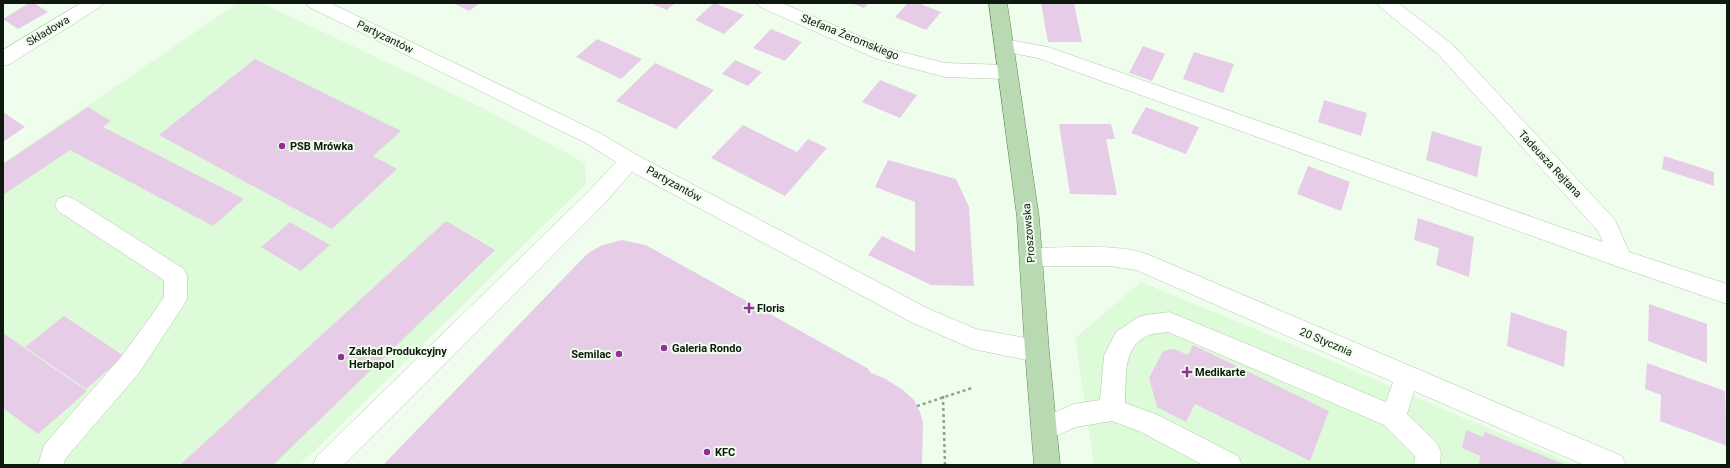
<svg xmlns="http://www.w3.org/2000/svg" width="1730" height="468" font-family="Roboto,sans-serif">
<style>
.built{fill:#ddfbd8}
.building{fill:#e7cce8}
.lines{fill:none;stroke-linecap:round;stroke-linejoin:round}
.minor-casing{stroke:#b0c8ab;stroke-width:1}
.major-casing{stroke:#608559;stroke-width:1}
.path{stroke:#93a091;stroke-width:2.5;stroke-dasharray:3 3;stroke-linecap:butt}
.minor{fill:#fff;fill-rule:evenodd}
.major{fill:#b9d9b3;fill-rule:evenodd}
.poi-dot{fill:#913098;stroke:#effeec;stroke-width:1.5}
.labels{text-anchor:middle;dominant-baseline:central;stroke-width:4;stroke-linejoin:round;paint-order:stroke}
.street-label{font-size:11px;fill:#0f180e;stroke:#effeec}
.poi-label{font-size:11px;font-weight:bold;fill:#0f180e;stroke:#effeec;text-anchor:start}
</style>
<rect width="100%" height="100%" fill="#effeec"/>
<path class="built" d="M238,3h24l223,106 100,54 1,21 -286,281h-297v-302z
M1141,282l160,66 273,117h-480l-19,-127z"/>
<path class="building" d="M29,3h5l14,9 -30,17 -15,-10z
M453,3h27l-11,8z
M650,3h25l-8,7z
M714,3l30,12 -20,19 -29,-14z
M851,3h18l-5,5z
M908,3h10l23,9 -15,18 -31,-13z
M1041,3h33l8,39h-34z
M771,29l31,13 -17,19 -32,-13z
M597,39l45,20 -21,20 -45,-22z
M1143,46l22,8 -13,27 -23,-8z
M1194,52l40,12 -11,29 -40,-14z
M255,59l146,72 -28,25 24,13 -65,60 -173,-94z
M735,60l27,12 -14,14 -26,-12z
M655,63l59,27 -38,39 -60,-28z
M880,80l37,15 -17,23 -38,-16z
M1324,100l43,13 -6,23 -43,-14z
M88,107l23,14 -8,6 141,72 -31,27 -143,-76 -67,45v-31z
M1146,107l53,20 -13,27 -55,-21z
M3,112l22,15 -22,15z
M1059,124h52l4,15h-9l11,56 -47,-1z
M743,125l54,27 11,-13 19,9 -42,48 -74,-38z
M1432,131l50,16 -5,30 -51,-17z
M1664,156l50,16v14l-52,-17z
M888,160l68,19 13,28 5,79 -43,-1 -63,-30 14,-19 33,16v-50l-40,-15z
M1308,166l42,16 -9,29 -44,-17z
M1418,218l56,19 -5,40 -33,-12 3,-17 -25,-8z
M446,221l49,29 -222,215h-93z
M290,222l40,23 -29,26 -40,-24z
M622,240l23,5 8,4 214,119 4,5 13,5 19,12 11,10 6,12 3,11 -1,42h-539l204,-211 15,-9z
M1649,304l58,20v39l-59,-22z
M1511,312l56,19 -3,36 -57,-21z
M64,316l60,40 -38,33 -61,-42z
M3,333l84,58 -49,43 -35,-26z
M1193,345l136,66 -19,50 -115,-57 -9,18 -29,-15 -8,-29 14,-27 11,-2 14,6z
M1647,363l78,28 2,55 -67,-25 1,-26 -16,-6z
M1466,430l17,7 2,-5 81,33h-87l1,-9 -18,-8z"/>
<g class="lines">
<defs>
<path id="minor" d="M81,3h22l-3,4 -90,57 -7,2v-16z
M306,3h24l270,130 37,22 290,153 49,21 61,11 8,4 4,7 -4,7 -8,4 -64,-13 -62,-27 -279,-150 -28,32 -260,261h-31l4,-9 271,-264 28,-30 -30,-19 -277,-136z
M757,3h25l108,46 55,14 62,2 7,2 3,5 -3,5 -7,2 -62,-2 -68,-18 -117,-52z
M1377,3h21l54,41 163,176 14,32 98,32v20l-114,-39 -575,-207 -41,-8 -2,-5 2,-5 7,-1 44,8 555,195 -5,-11 -160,-177 -58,-47z
M66,196l8,3 110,70 3,7v23l-4,7 -44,67 -74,86 -1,6h-26l6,-20 77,-88 30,-41 13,-19v-17l-106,-69 -3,-6 3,-6z
M1032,248c36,0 81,-5 115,6l475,202 4,9h-42l-170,-74 -7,23 30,29 4,9 -1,13h-26l1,-9 -31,-31 -216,-93c-6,1 -13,1 -19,3 -28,12 -22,42 -24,68l33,12 80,41 4,9h-39l-62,-33 -29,-11 -36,6 -32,14 -9,-4 -4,-8 4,-8 39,-17 26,-4 4,-44 12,-24 21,-14 8,-3 24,-3 8,3 209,87 7,-20 -257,-112 -26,-4h-78l-8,-2 -3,-7 3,-7z"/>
<path id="major" d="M989,3h18l32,214 10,134 11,114h-26l-9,-114 -8,-134z"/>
</defs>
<use href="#minor" class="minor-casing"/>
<use href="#major" class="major-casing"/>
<path class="path" d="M943,396l2,69
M917,406l55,-18"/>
<use href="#minor" class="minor"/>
<use href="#major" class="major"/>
</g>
<g class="poi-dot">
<circle cx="282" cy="146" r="4"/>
<path d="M747 302h4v4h4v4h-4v4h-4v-4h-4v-4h4z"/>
<circle cx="664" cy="348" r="4"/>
<circle cx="619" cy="354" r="4"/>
<circle cx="341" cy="357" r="4"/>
<path d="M1185 366h4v4h4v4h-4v4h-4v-4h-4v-4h4z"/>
<circle cx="707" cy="452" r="4"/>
</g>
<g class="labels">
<g class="street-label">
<text transform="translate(48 31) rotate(-31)">Składowa</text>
<text transform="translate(385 37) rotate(26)">Partyzantów</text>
<text transform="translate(850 37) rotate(22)">Stefana Żeromskiego</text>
<text transform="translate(1550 164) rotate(47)">Tadeusza Rejtana</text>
<text transform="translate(674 184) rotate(29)">Partyzantów</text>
<text transform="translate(1029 233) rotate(-95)">Proszowska</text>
<text transform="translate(1326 342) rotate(23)">20 Stycznia</text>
</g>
<g class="poi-label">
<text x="290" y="146">PSB Mrówka</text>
<text x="757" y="308">Floris</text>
<text x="672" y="348">Galeria Rondo</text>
<text x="349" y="351">Zakład Produkcyjny<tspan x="349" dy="13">Herbapol</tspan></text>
<text x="611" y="354" text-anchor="end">Semilac</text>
<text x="1195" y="372">Medikarte</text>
<text x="715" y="452">KFC</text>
</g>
</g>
<rect width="1730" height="468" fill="none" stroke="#0f180e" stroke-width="8"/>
</svg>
